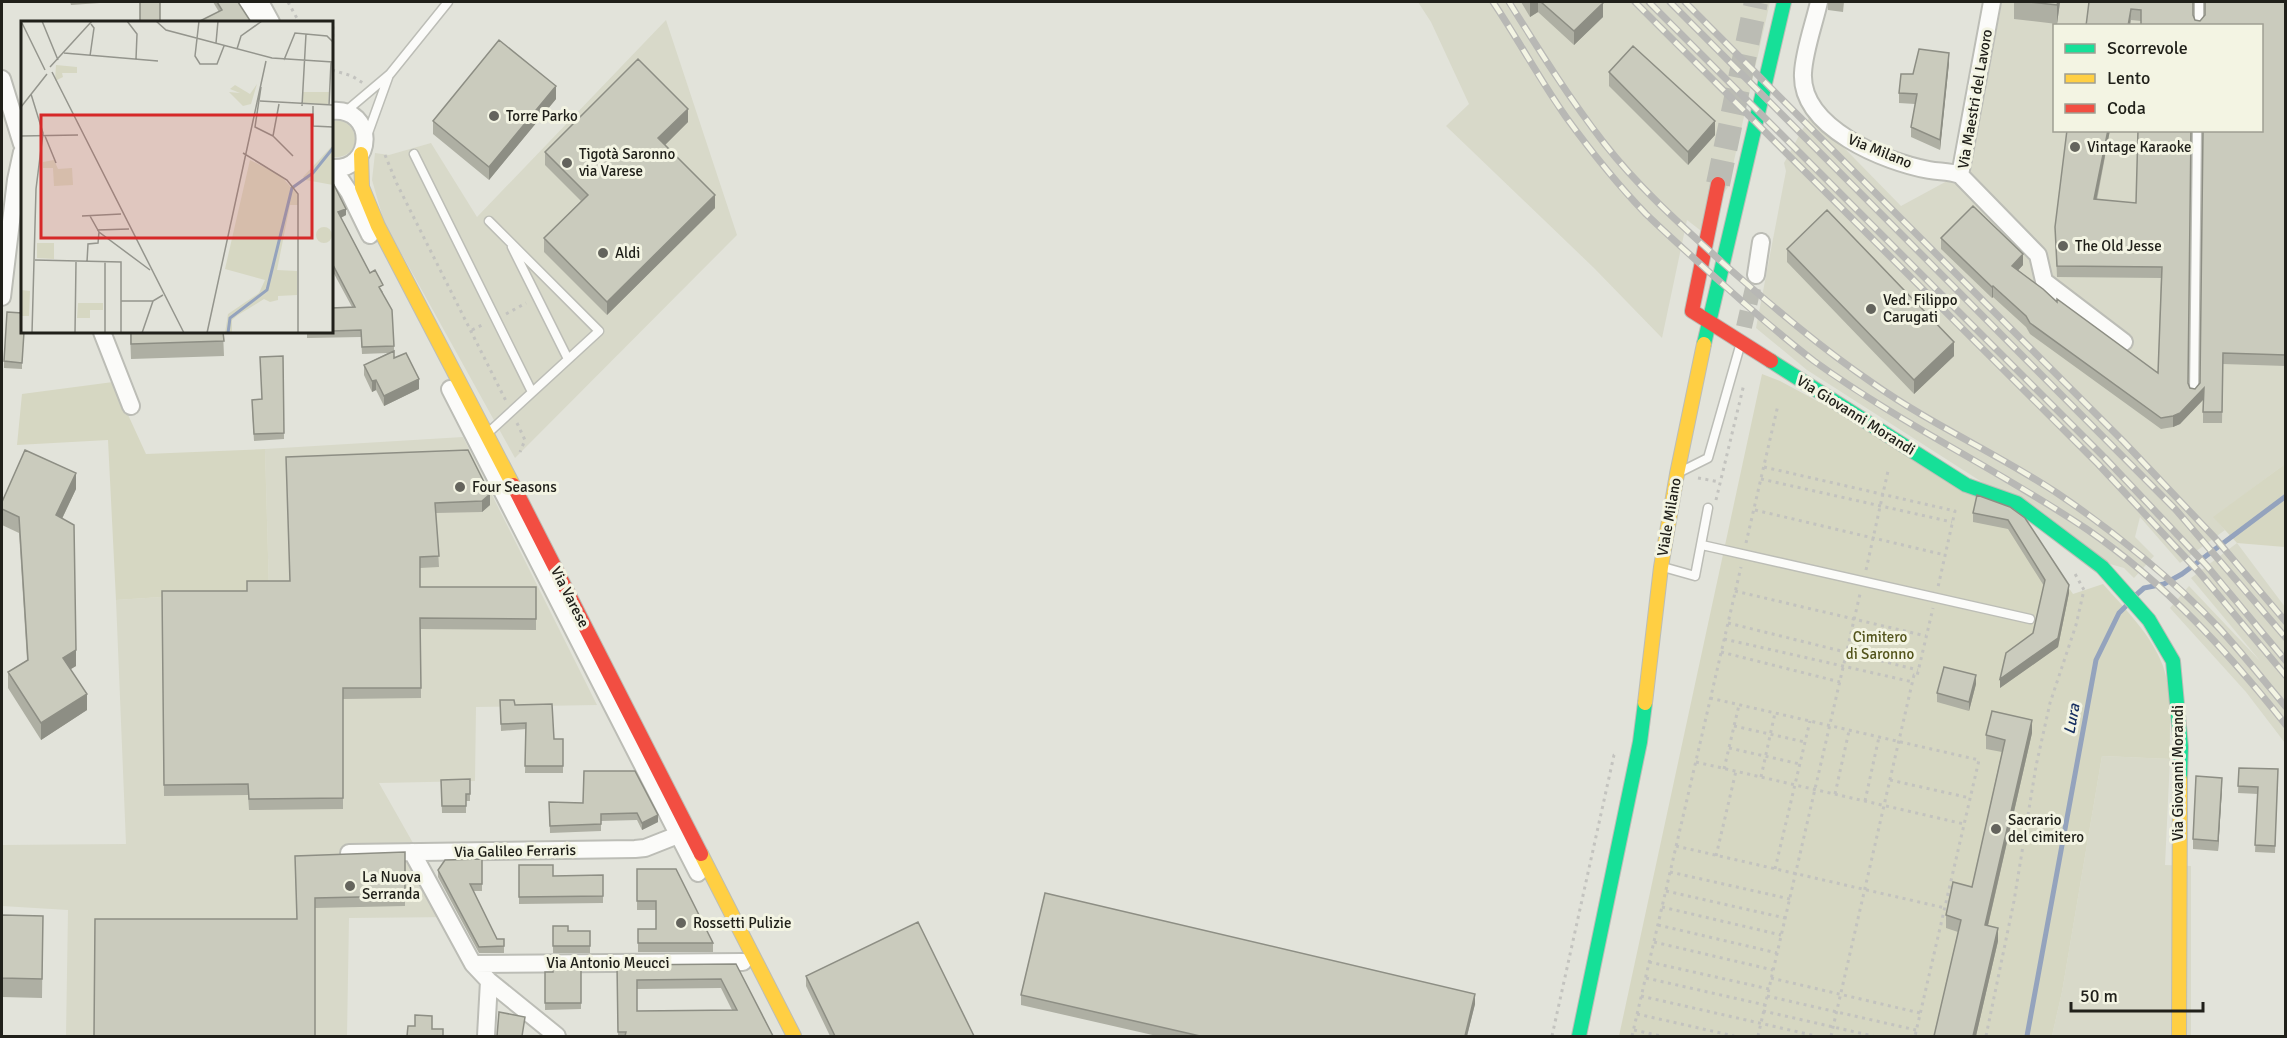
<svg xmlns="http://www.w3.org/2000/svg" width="2287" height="1038" font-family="Signika,sans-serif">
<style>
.built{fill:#d8d9c9;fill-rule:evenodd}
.green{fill:#d6d7c2}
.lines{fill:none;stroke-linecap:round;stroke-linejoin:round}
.stream{stroke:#94a3bd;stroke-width:5}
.street-tunnel{stroke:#bbbcb4;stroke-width:16;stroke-dasharray:16 8;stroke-linecap:butt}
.secondary-tunnel{stroke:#bbbcb4;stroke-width:24;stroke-dasharray:24 12;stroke-linecap:butt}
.lane-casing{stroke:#bcbdb6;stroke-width:11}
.street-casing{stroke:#bcbdb6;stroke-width:20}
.fast-casing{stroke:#bcbdb6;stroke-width:16}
.slow-casing{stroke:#bcbdb6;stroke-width:16}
.jam-casing{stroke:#bcbdb6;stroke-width:16}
.path{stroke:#c3c3bf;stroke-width:3;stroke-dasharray:3 4.5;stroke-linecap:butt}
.lane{stroke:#fbfbf9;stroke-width:8}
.street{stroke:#fbfbf9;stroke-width:16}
.fast{stroke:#16e098;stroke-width:14}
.slow{stroke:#ffcf43;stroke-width:14}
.jam{stroke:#f24e42;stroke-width:14}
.rail-casing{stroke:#b8b8b5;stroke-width:7}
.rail{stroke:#f3f4e3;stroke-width:4.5;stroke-dasharray:14;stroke-linecap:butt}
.wall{fill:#aeafa3;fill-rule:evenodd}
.shaded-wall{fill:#8d8e84}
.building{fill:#cacbbd;stroke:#8d8e84;stroke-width:1.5;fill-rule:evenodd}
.poi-dot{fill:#64645d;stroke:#f3f4e3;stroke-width:2}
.labels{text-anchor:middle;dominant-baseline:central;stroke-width:6;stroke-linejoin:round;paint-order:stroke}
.street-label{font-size:15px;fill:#20201a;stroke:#f3f4e3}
.poi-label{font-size:15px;fill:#20201a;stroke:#f3f4e3;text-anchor:start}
.park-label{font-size:15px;fill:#53541c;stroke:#f3f4e3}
.water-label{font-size:16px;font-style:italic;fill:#142d60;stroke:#f3f4e3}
.inset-river{fill:none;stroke:#94a3bd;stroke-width:3}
.inset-road{fill:none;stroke:#94958d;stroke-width:1.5}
.view{fill:#d62828;fill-opacity:0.15;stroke:#d62828;stroke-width:3}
.inset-edge{fill:none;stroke:#20201a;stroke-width:3}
</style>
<rect width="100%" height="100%" fill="#e2e3da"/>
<path class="built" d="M1418,2h352l-42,185 -28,43 -13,-10 -25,118 -68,-70 -148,-142 23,-22 -38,-82z
M2002,2h283v462l-71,53 11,13 -45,33 -40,-46 -5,20 19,19 -20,22 -10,-10 -14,-4 -303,-194 -51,-42 30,-157 -2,-8 27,-49 90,92 70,-38zM2054,26h208v104h-208z
M666,20l71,215 -222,223 -131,-236 -12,-42 3,-27 14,2 42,-12 46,74z
M463,437l134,268 -121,2 -1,74 -96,2 76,134 -106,1 -2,118h-281l2,-126 -66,-4v-61l124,-1 -10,-244 153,-10 -4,-141z
M2237,543l48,64v136l-39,-51 -76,-84 19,-22 72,76 -70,-84z
M2102,756l68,3 -5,106 26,1v170h-139l10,-44z"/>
<path class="green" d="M332,121c29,-5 32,40 0,36z
M1762,374l18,7 233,125 60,88 30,-10c22,25 48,50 60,82 10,29 6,63 7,93l-68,-3 -40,236 -10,44h-433z
M113,382l33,72 119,-5 4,141 -153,10 -8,-160 -91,5 5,-51z
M2285,464v83l-48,-4 -24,-26z"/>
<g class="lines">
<path class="stream" d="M2136,595l8,-7 20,-4 18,-10 104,-78
M2027,1036l69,-376 23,-47 9,-9"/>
<path class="street-tunnel" d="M1744,327l12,-52"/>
<path class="secondary-tunnel" d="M1718,184l38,-182"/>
<defs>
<path id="lane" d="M2199,26v-24
M345,112l45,-38 58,-72
M367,136l22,-61
M414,154l118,238
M512,247l56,112
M2194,394l3,-264
M489,432l110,-101 -110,-110
M1682,471l26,-13 32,-112
M1702,545l328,74
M1663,567l32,9 13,-68"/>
<path id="street" d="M246,2l11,20
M260,2l11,20
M1819,2c-5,22 -15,49 -16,71 -3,55 82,89 126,97 11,2 20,1 31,5l78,80 6,26 80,61
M2,79l20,65
M332,111c44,-4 43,60 0,57
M333,168l16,24 21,43
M1960,175l32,-173
M1756,275l5,-33
M2,297l14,-117 6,-28
M102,332l29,74
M450,389l248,484
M412,852l61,112 16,17 68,55
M349,853l286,-4 10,-1 33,-13
M473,964l270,-2
M486,1036l3,-55"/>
<path id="fast" d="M1704,344l80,-342
M1771,361l195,124 51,18 85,64 47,53 24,41 8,86 -1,32
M1579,1036l61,-294 5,-39"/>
<path id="slow" d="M361,154l1,33 16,39 135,259
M1645,703l16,-136 16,-93 27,-130
M701,854l93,182
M2179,1036l1,-257"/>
<path id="jam" d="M1718,184l-26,127 79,50
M513,485l188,369"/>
</defs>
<use href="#lane" class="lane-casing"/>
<use href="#street" class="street-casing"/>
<use href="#fast" class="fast-casing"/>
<use href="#slow" class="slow-casing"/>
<use href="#jam" class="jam-casing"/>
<path class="path" d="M288,2l11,20
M332,67l1,-42
M332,70l20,6 11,7
M385,155l12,29 109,217
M506,314l20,-11
M472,330l12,-6
M517,423l8,17 -5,12
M1764,467l191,44 -17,76
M1698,478l22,4
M1761,479l191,43
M1716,500l28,-116
M1755,510l190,45
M1746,543l32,-138
M1866,570l22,-99
M1735,591l191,45
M1728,623l190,47
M1724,639l189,43
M1721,652l119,30
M1710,698l269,62 -64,276
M1734,726l71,16
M1729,748l71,16
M1696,762l268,62
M1724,769l15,-64
M1761,777l14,-64
M1890,780l80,18
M1835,794l14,-63
M1865,801l14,-64
M1676,846l269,62
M1716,856l20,-85
M1775,869l35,-148
M1670,872l120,27
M1666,891l119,27
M1662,907l119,28
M1658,925l119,28
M1654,942l119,28
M1649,962l120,27
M1646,978l119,27
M1771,978l149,35
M1641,996l175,40
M1767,996l149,34
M1763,1011l110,25
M1637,1014l97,22
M1634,1030l27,6
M1552,1036l62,-281 3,-2
M1632,1036l109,-469
M1758,1036l102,-442
M1831,1036l83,-361 3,1 16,-68
M1986,1036l28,-135 22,-135 14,-63 26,-78 8,-35 -10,-18"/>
<use href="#lane" class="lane"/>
<use href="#street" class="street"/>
<use href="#fast" class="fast"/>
<use href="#slow" class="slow"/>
<use href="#jam" class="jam"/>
<defs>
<path id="rail" d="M1493,2c25,37 47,78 73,115 24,33 51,67 80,97 26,25 53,49 80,73 29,26 58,51 88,74 87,63 185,109 274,169 77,53 140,122 198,195
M1509,2c30,48 60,96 95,141 35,45 78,83 120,121 48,42 97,84 150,120 58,41 124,70 183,109 55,37 118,88 163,136 23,25 44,52 66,78
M1635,2l463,462 101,108 87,104
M1649,2l456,456 102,108 79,95
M1670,2l506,508 110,128
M1685,2l438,439 92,97 71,84"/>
</defs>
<use href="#rail" class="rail-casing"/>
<use href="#rail" class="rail"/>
</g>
<path class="wall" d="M70,2h30v1l-29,2z
M213,2h25l-19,10z
M1521,2h80l2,15 -29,28 -36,-33 -8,5z
M1828,2h16l-1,10 -15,-2z
M2014,2h46l-3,22 -43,-5z
M2089,2l104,13 2,5 5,1 86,-19v364l-63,-2 -1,59h-19v-24l-23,25 -7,3 -12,2 -131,-95 -4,-7 -33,-30 -1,1 -51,-49v-11l82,27 -5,5 39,32 101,71 3,-95 -104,-1 -2,-50 55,-97 -13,70 39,3 2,-73 50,253 2,5 5,1 5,-6 62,-253 -121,-109 -10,-1 -1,6h-44z
M1949,63l-9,87 -29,-13v-10l4,-23 -16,-1v-10l14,-19z
M1609,72l106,63 -27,30 -79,-79z
M556,99l-67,81 -56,-46v-13z
M688,122l-23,23 50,63 -108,107 -63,-63v-14l37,-37 -36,-36v-13z
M332,181l14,34 -5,3 29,55 13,19 -1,1 12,53v12l25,31 -35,17 -8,-16 -4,2 -8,-17v-10l24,-12 -26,1 -1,-17 -54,1v-6h25v-24l20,-1 -20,-37z
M1787,249l167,107 -40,38 -127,-132z
M22,313v56l-18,-1v-7z
M130,332h93l1,24 -93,3z
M283,356l1,83 -30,2 -2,-34 9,-8z
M468,450l22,55 -8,7 -46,1 3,54 -19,1v19h116v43l-115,-1v69l-78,1v110l-94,1 -1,-15 -84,1 -2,-205h85l43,-10z
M76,489l-14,30 14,147 -6,3 17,41 -46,30 -33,-52v-16l19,-12 -8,-127 -17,-8v-23z
M2010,507l59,86 -11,54 -58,41 33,-55 11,-47 -36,-57 -35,-7v-9z
M1976,684l-7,27 -32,-9v-9z
M500,700l15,5 39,34h9v34h-38l1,-44 -25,2z
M2032,733l-44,193 10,15 -22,95h-42l24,-104 -12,-4v-13l26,-28 30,-135 -16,-3v-14z
M2239,768l39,1 -3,84 -20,-1 3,-58 -20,-1z
M584,771l74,51 -16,8 -5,-10 -36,1v10l-51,2 -1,-31 34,1z
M470,779v22h-4v12h-24l-1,-33z
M2222,788l-4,63 -25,-2v-10z
M405,852v54l-90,2 -18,11 -2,-53z
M482,859v32h-9l24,48h7v14h-25l-41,-76v-7z
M519,865l34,11 50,-1v28l-84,1z
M637,869l76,74v9h-75v-23h18v-19h-19z
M2,915l41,1 -1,82 -40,-1z
M553,926l15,5h22v22h-37z
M736,964l37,72h-155l-1,-71zM721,988l11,22 -95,1v-22z
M581,967v42l-36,1v-38h8z
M806,976l168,60h-144l-24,-50z
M1021,995l454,9 -8,32h-310l-136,-31z"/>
<path class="shaded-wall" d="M1533,2h5v10l-8,5v-14z
M2058,2h2l-3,22v-19z
M1603,3v14l-29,28v-14z
M2131,9l-1,17h-2z
M1949,53v10l-9,87v-10z
M556,86v13l-67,81v-13z
M688,109v13l-30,30v-14z
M1715,121v14l-27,30v-13z
M2108,130h2l-16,81v-12z
M715,195v13l-108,107v-13z
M346,209v6l-8,4v-7z
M2023,254v11l-11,12v-11z
M1993,286v11l-1,1v-11z
M1954,342v14l-40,38v-14z
M419,379v10l-35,17v-10z
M376,380v10l-4,2v-11z
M2204,388v11l-24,25 -7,3v-11z
M76,473v16l-20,42v-16z
M490,494v11l-8,7v-11z
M2069,585v8l-11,54 -58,41v-9z
M76,650v16l-13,8v-16z
M1976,675v9l-7,27v-9z
M87,694v16l-46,30v-17z
M2032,720v13l-47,205v-13z
M2222,778v10l-4,63v-10z
M658,815v7l-16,8v-7z
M1998,928v13l-22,95h-3z
M1475,994v10l-8,32h-2z"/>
<path class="building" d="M140,2h20v20h-20z
M217,2h21l13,20h-53l24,-12z
M1541,2h60l2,1 -29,28z
M2029,2h29l-1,3z
M2089,2h104v13l2,5 5,1 5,-6v-13h81v353l-63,-2 -1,59h-19l1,-24 -24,25 -7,3 -12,2 -131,-95 -4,-7 -33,-30 -1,1 -51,-49 32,-32 50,48 -11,12 31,23 14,13v-3l101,74 4,-106 -105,-1 -2,-39 12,-97h41l-14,69 42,4 2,-73h53l-3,253 2,5 5,1 5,-6 3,-253h59v-104h-121v-16l-10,-1 -3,17h-42z
M499,40l57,46 -67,81 -56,-46z
M1633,46l82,75 -27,31 -79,-80z
M1919,49l30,4 -9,87 -29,-13 6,-33 -18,-1 2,-19h12z
M638,59l50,50 -30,29 57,57 -108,107 -63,-64 44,-43 -43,-43z
M332,181l14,28 -8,3 32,61 5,-3 8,15 -4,2 13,23 2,36 -32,1 -1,-17 -29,1v-23l23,-1 -23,-44z
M1827,210l127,132 -40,38 -127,-131z
M21,219h1v20z
M7,312l15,1v19h2l-2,31 -18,-2z
M131,332h92l1,9 -93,3z
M394,351v7l12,-5 13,26 -35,17 -8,-16 -4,1 -8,-16z
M283,356l1,77 -30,1 -2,-34 10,-1 -2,-42z
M25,450l51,23 -20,42 18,10 2,125 -13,8 24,36 -46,29 -33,-51 20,-12 -9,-143 -17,-8v-7z
M468,450l22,44 -8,7 -47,2 4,53 -19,1v30h116v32l-116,-1 1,70h-78v110l-94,1 -1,-15 -84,1 -2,-194h85v-10h43l-4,-124z
M1977,495l33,12 15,11 44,67 -11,53 -58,41 6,-26 27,-20 12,-53 -37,-60 -35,-7z
M1944,667l32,8 -7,27 -32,-9z
M500,700h14l1,5 37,-1 2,35h9v27h-38l1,-43 -25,1z
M1992,711l40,9 -47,205 13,3 -25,108h-39l27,-116 -15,-5 7,-33 19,5 33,-147 -19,-5z
M2239,768l39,1 -3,77 -20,-1 3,-58 -20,-1z
M584,771h51l23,44 -16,8 -5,-10 -36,1v10l-51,2 -1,-24 34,1z
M2196,776l26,2 -4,63 -25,-2z
M470,779v15h-4v12h-24l-1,-26z
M405,852v44l-90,2v138h-221l1,-117h202l-2,-63z
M482,859v25h-12l27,55h7v7l-25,1 -41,-77 7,-10z
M519,865h34v11l50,-1v21l-84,1z
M637,869h39l37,74h-75v-14h18v-28h-19z
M1045,893l430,101 -10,42h-265l-179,-41z
M2,915l41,1 -1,63 -40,-1z
M918,922l56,114h-139l-29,-60z
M553,926h15v5h22v15h-37z
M736,964l37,72h-148l1,-4h-8l-1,-67zM721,979l16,31 -100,1v-31z
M553,967h28v36h-36v-31h8z
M499,1012l26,5 -3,19h-25z
M415,1015l17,1v13h11v7h-36l1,-10h7z"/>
<g class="poi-dot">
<circle cx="494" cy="116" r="6"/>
<circle cx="2075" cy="147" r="6"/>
<circle cx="567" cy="163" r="6"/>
<circle cx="2063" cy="246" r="6"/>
<circle cx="603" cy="253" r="6"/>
<circle cx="1871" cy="309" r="6"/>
<circle cx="460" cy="487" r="6"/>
<circle cx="1996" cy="829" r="6"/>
<circle cx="350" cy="886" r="6"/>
<circle cx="681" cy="923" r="6"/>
</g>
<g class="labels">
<g class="street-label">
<text transform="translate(1975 99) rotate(-80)">Via Maestri del Lavoro</text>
<text transform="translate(1880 151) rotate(22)">Via Milano</text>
<text transform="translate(1856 415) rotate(32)">Via Giovanni Morandi</text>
<text transform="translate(1669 517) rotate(-80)">Viale Milano</text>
<text transform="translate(570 597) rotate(63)">Via Varese</text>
<text transform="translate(2178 773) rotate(-90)">Via Giovanni Morandi</text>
<text transform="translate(515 851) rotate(-1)">Via Galileo Ferraris</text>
<text x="608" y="963">Via Antonio Meucci</text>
</g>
<g class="poi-label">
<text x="506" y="116">Torre Parko</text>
<text x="2087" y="147">Vintage Karaoke</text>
<text x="579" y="154">Tigotà Saronno<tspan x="579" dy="17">via Varese</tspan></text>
<text x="2075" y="246">The Old Jesse</text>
<text x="615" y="253">Aldi</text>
<text x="1883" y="300">Ved. Filippo<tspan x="1883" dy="17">Carugati</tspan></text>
<text x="472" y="487">Four Seasons</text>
<text x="2008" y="820">Sacrario<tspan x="2008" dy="17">del cimitero</tspan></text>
<text x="362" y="877">La Nuova<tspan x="362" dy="17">Serranda</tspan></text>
<text x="693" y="923">Rossetti Pulizie</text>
</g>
<g class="park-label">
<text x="1880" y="637">Cimitero<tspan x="1880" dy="17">di Saronno</tspan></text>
</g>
<g class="water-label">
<text transform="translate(2072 719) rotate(-80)">Lura</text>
</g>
</g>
<g transform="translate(21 21)">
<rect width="312" height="312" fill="#e2e3da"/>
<path d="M35,44l21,2v6h-15l1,4 -8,4zM214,64l15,9 7,-10 -6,20 -8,2 -14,-14 11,1 -10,-4zM282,71h26l-1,12h-25zM312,124v40l-27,-5 -3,-3zM33,139l4,9 14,-1 1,17 -19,1 -1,-18h-10v-6zM229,139l30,15 17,19 1,11h-8l-13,65 20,1v24l-19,1v4l-8,2 -6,-3 -26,16 -6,5v13h-7l3,-19 31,-21 6,-13 -40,-11zM295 214a8 8 0 1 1 16 0a8 8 0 1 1-16 0ZM16,222h17v16l-17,-1zM0,269l9,1 -1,25h-8zM57,282h25v7h-13v8h-13z" fill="#d6d7c2"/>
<path class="inset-river" d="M207,312l2,-15 37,-28 25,-102 21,-15 20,-25"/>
<path class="inset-road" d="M21,0l16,39M106,0l10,13 -1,25M135,0l10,9 106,28 61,4M178,0l-4,35 5,8h17l7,-18M1,2l23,47M195,22l2,-22M216,28l4,-13 21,-15M43,32l94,8M69,35l4,-28 -3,-4M263,39l11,-27 32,3 6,6M29,46l42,-46M31,51l132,261M240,66l-6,40 18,9M10,73l12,39 -7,56 -4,144M239,80l73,4M308,84l2,-43M281,85l4,-72M292,85v20l20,1M0,86l26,-33M0,115l57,-1M24,115l11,27M252,115l6,-32M252,115l20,20M222,132l44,27 11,14v139M61,195l39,-2M69,195l9,16 51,38M76,209l32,-1M14,239l86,2v71M66,241l1,-18 10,-1 1,-11M100,280h32l10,-6M54,312l1,-71M84,312v-71M121,312l11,-32M186,312l59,-272"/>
<path class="view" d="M20,94h271v123h-271z"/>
<rect width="312" height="312" class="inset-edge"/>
</g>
<rect width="2287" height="1038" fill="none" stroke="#20201a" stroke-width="6"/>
<rect x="2053" y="24" width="210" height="108" fill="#f3f4e3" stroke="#9f9f93" stroke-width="1.5"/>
<rect x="2065" y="44" width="30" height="9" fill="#16e098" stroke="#9f9f93" stroke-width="1.5"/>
<text x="2107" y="54" font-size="18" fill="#20201a">Scorrevole</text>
<rect x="2065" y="74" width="30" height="9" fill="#ffcf43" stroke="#9f9f93" stroke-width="1.5"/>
<text x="2107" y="84" font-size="18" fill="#20201a">Lento</text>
<rect x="2065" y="104" width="30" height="9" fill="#f24e42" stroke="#9f9f93" stroke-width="1.5"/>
<text x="2107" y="114" font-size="18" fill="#20201a">Coda</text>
<path d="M2071 1002v9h132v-9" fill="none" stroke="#20201a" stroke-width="3"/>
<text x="2080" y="1002" font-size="18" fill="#20201a" stroke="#f3f4e3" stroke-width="4.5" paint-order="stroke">50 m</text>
</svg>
